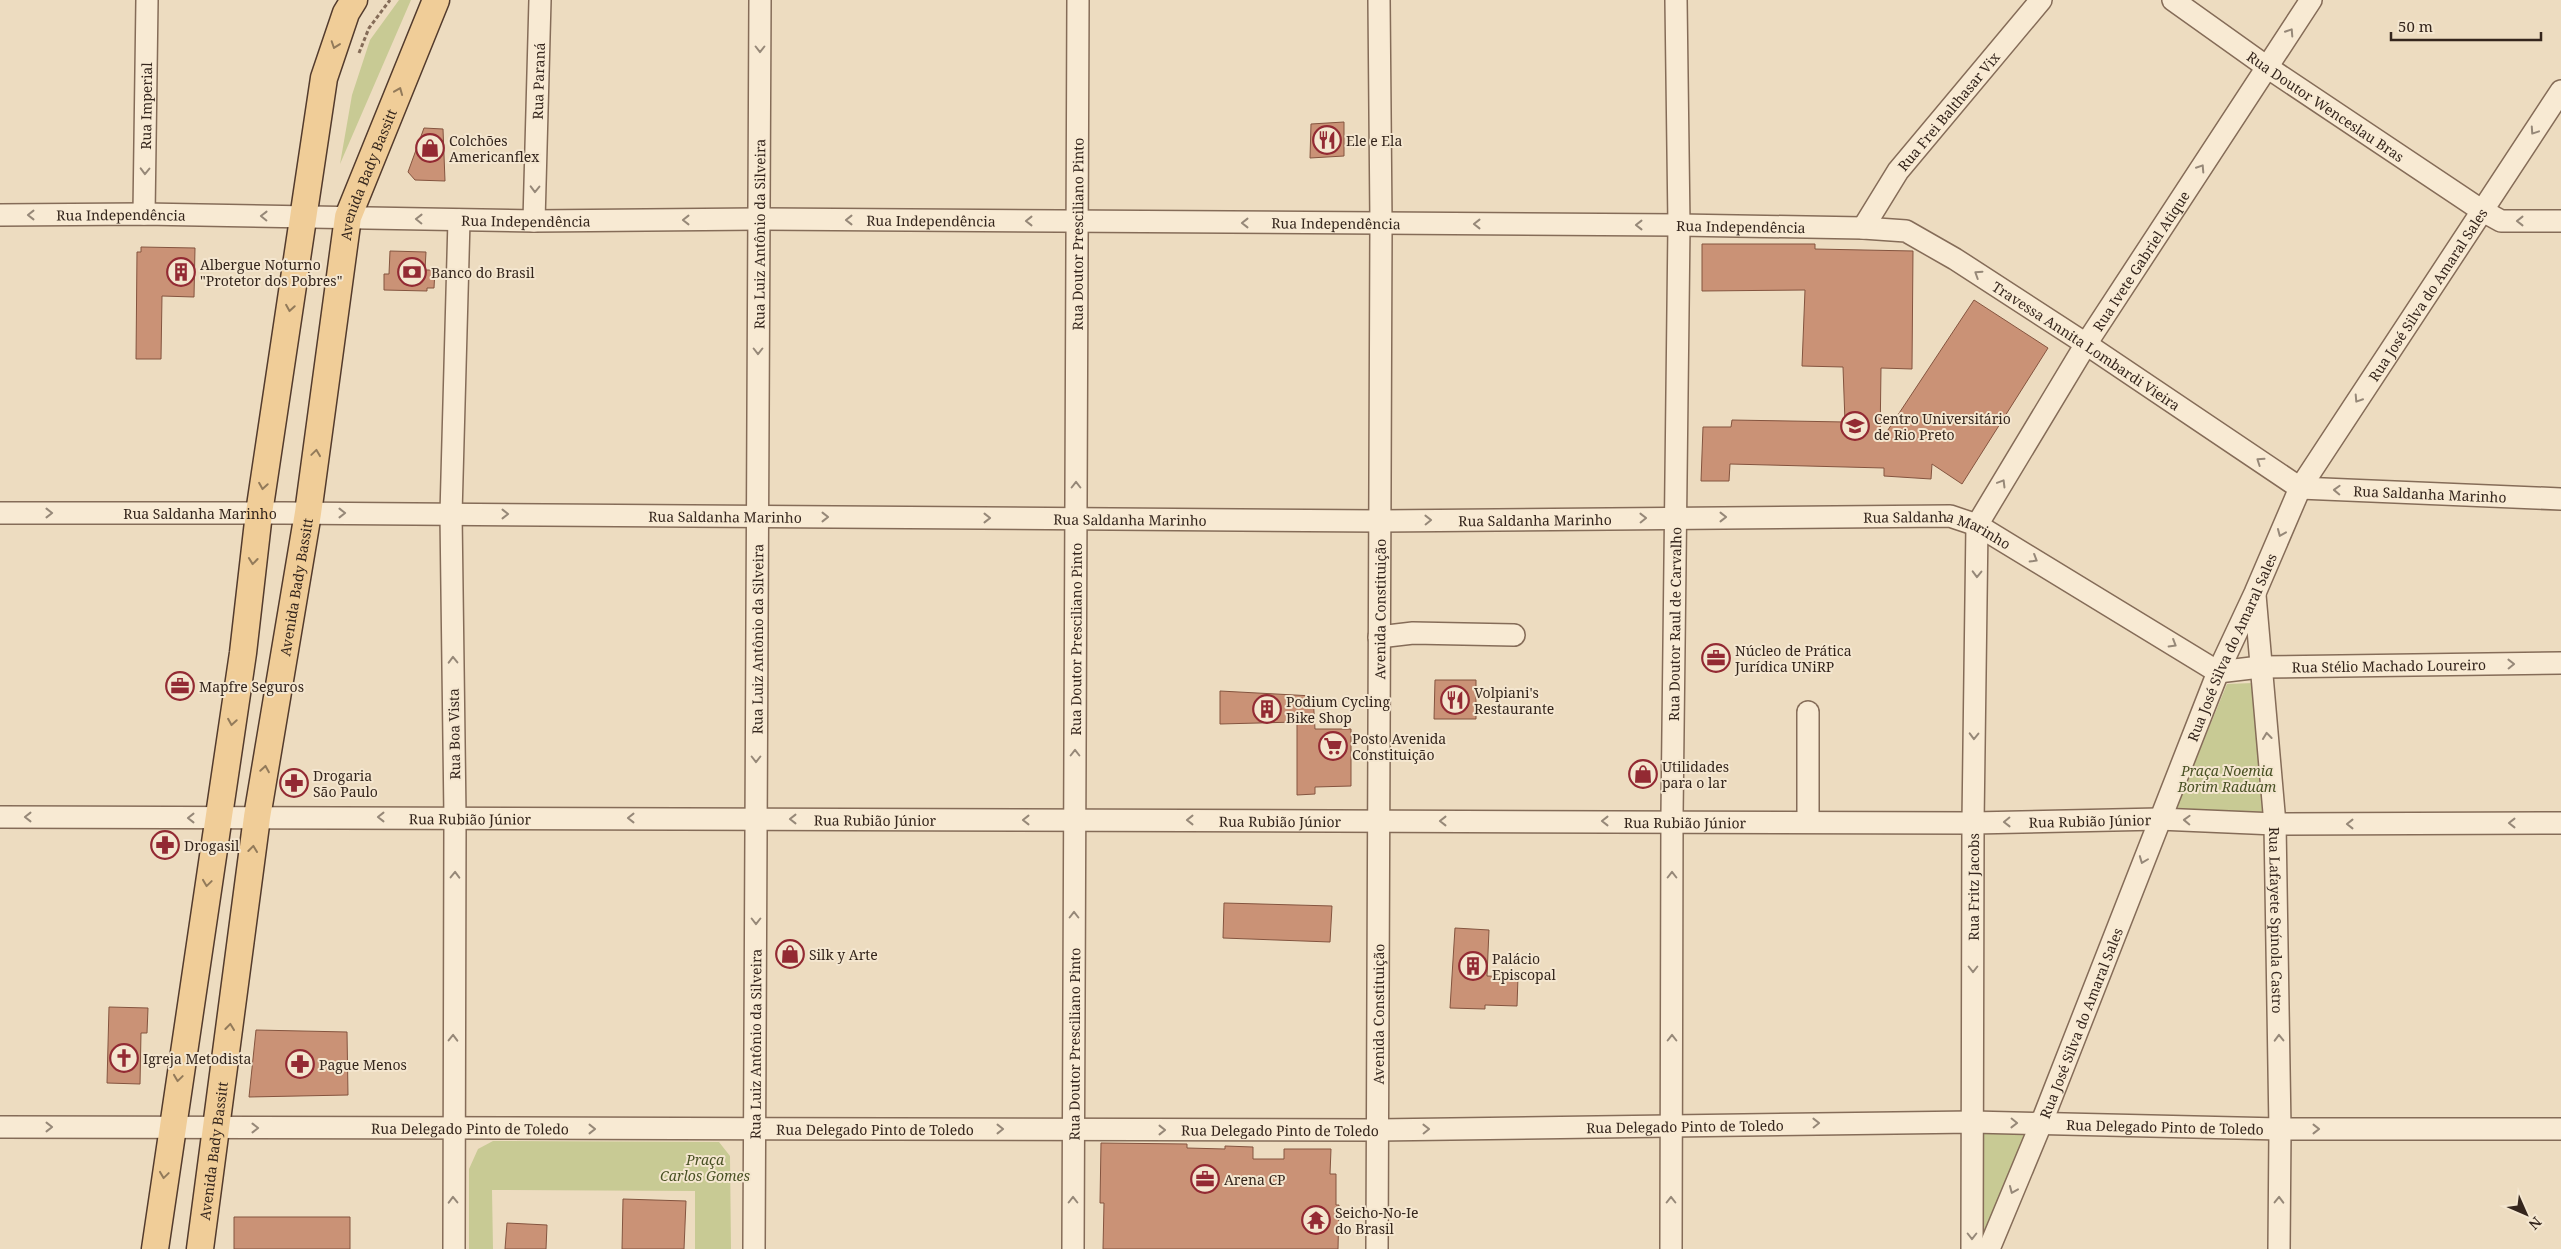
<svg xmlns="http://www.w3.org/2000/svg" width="2561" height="1249" font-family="'Noto Serif',serif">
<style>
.green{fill:#c8ca94}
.building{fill:#ca9276;stroke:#84543f}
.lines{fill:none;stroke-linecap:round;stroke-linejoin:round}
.minor-casing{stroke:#856c58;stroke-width:24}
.major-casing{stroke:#533b2d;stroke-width:29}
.path{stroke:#856c58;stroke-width:3;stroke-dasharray:4 2.5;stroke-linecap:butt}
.minor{stroke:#f8ead3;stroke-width:21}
.major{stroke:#f0cd98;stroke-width:26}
.oneway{stroke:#968878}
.oneway2{stroke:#927a5a}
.labels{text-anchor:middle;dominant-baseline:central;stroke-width:4;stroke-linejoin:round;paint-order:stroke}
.street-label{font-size:14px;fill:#35261d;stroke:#f4e6cf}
.poi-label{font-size:14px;fill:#35261d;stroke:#f4e6cf;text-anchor:start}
.park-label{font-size:14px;font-style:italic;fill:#495124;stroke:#f4e6cf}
</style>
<rect width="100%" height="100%" fill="#eddcc0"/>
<path class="green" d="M399,0h12l-71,164 12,-69 18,-55z
M2253,683l15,135 -94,-5 53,-129z
M1979,1131l50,3 -48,115z
M493,1141l226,1 11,14 1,93h-36v-58l-203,-1 1,59h-24v-80l9,-20z"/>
<path class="building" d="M1344,122v34l-34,2 1,-34z
M424,128l19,1 2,52 -30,-1 -7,-8z
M1702,244h113v5l98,2 -1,118 -31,-1 -1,74 94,-142 74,48 -86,136 -30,-20 -1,15 -47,-3v-8l-154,-4 -1,17h-28l2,-54h28l1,-7 113,2 -2,-55 -41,-1 3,-76 -103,1z
M141,247l54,1 -1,49 -32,-1 -1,63h-25l1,-107h4z
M390,251l36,1 -1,18h10l-1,18h-7v3l-43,-1v-16h5z
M1435,680h41v39h-42z
M1220,691l93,5 2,33h36v57l-36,1v7l-18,1v-73l-77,2z
M1224,903l108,3 -2,36 -107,-4z
M1455,928l34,2 -2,46 31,1 -1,29 -32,-1v4l-35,-1z
M109,1007l39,1 -1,25h-6l-1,51 -33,-1z
M256,1030l91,2 1,63 -99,2z
M1101,1143l86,1v4l38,1v-3l28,1v12h31v-10h47l-1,25h6v31h3l-1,44h-235l1,-46h-4z
M623,1199l63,2 -2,48h-62z
M234,1217h116v32h-116z
M507,1223l40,2 -1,24h-41z"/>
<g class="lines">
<defs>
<g id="minor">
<path id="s1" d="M2173,0l94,67 214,143 20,11h60"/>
<path id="s2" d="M144,214l3,-214"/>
<path id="s3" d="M0,215l144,-1 390,7 225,-2 920,6 184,3 43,3 49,28 131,85 214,144"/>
<path id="s4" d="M534,221l6,-221"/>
<path id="s5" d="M1863,228l35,-57 143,-171"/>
<path id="s6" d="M2300,488l261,11"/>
<path id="s7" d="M0,513h284l1096,8 570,-5 27,9 241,147 42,-5 301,-4"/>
<path id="s8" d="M1977,525l109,-181 225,-344"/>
<path id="s9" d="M2255,595l20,229 5,305 -1,120"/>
<path d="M1379,637l34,-4 101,2"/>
<path d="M1808,712v110"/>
<path id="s10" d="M0,817l1973,6 186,-4 116,5 286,-1"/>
<path id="s11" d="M0,1127l1377,3 596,-8 307,7h281"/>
<path d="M454,1249l1,-432 -4,-303 8,-294"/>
<path id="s12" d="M754,1249l6,-1249"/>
<path id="s13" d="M1073,1249l5,-1249"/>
<path id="s14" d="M1377,1249l4,-1026 -2,-223"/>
<path id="s15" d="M1671,1249l1,-434 7,-590 -3,-225"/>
<path id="s16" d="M1972,1249l1,-426 4,-298"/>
<path id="s17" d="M1989,1249l52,-125 177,-452 37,-79 45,-105 261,-397"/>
</g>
<g id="major">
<path d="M155,1249l88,-596 16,-140 65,-435 22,-65 8,-13"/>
<path id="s18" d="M200,1249l57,-432 51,-304 40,-296 88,-217"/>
</g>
</defs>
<use href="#minor" class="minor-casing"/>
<use href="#major" class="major-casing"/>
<path class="path" d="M359,53l10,-25 21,-28"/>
<use href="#minor" class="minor"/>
<use href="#major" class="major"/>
</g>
<defs><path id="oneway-chevron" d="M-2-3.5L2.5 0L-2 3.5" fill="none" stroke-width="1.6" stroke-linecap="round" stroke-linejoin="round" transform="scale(1.25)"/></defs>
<g class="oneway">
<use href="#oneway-chevron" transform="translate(2290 32) rotate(-57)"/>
<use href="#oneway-chevron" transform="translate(760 49) rotate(90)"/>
<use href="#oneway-chevron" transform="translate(2534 131) rotate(124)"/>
<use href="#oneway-chevron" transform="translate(2201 168) rotate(-57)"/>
<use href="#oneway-chevron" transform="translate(145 171) rotate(91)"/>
<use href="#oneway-chevron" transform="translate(535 189) rotate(91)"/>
<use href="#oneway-chevron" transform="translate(31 215) rotate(180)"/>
<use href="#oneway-chevron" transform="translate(264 216) rotate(-179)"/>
<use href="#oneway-chevron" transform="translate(419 219) rotate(-179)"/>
<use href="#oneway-chevron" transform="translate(686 220) rotate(180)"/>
<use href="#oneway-chevron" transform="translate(849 220) rotate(-180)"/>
<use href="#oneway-chevron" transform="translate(1029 221) rotate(-180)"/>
<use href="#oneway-chevron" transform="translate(2520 221) rotate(180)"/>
<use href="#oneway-chevron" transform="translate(1245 223) rotate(-180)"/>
<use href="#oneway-chevron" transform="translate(1477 224) rotate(-180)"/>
<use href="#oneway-chevron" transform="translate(1639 225) rotate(-180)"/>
<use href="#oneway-chevron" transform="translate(1978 274) rotate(-147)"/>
<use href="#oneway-chevron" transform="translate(758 351) rotate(90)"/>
<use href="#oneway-chevron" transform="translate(2358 399) rotate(123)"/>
<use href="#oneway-chevron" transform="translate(2260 461) rotate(-146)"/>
<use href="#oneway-chevron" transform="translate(2002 483) rotate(-59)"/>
<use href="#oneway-chevron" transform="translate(1076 485) rotate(-90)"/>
<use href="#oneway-chevron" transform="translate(2337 490) rotate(-178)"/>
<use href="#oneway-chevron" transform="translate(49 513)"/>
<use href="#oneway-chevron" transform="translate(342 513)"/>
<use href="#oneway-chevron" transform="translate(505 514)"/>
<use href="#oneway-chevron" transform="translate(825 517)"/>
<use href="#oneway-chevron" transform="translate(1723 517)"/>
<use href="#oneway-chevron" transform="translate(987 518)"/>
<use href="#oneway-chevron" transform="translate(1643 518) rotate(-1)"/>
<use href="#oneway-chevron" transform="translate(1428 520) rotate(-1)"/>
<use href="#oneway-chevron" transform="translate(2281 533) rotate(113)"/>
<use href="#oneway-chevron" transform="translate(2034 559) rotate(31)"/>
<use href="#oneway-chevron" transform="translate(1977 574) rotate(91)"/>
<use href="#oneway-chevron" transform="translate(2173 644) rotate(31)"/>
<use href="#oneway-chevron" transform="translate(453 660) rotate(-91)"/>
<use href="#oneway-chevron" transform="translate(2511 664) rotate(-1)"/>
<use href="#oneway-chevron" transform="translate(1974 736) rotate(91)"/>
<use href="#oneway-chevron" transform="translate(2267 736) rotate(-96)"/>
<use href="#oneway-chevron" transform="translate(1075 753) rotate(-90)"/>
<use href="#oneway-chevron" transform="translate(756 759) rotate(90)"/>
<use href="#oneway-chevron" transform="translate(28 817) rotate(-180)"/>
<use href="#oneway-chevron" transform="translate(381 817) rotate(-180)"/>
<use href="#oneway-chevron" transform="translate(191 818) rotate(-180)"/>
<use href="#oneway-chevron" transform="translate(631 818) rotate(-180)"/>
<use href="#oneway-chevron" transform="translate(793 819) rotate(-180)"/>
<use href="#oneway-chevron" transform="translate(1026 820) rotate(-180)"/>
<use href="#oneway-chevron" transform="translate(1190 820) rotate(-180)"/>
<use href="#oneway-chevron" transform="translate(2187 820) rotate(-178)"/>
<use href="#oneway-chevron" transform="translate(1443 821) rotate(-180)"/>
<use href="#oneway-chevron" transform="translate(1605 821) rotate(-180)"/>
<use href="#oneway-chevron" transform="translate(2007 822) rotate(179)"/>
<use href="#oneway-chevron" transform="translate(2512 823) rotate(180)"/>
<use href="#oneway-chevron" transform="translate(2350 824) rotate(180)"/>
<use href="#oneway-chevron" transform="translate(2143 860) rotate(111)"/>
<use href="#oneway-chevron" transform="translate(455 875) rotate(-89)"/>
<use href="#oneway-chevron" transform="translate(1672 875) rotate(-90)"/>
<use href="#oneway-chevron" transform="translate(1074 915) rotate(-90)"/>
<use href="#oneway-chevron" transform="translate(756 921) rotate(90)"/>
<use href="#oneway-chevron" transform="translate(1973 969) rotate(90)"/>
<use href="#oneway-chevron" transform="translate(453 1038) rotate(-89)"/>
<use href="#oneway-chevron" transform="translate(1672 1038) rotate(-90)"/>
<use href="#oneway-chevron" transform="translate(2279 1038) rotate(-91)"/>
<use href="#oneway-chevron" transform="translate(1816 1123) rotate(-1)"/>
<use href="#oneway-chevron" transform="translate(2014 1123) rotate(1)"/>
<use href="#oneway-chevron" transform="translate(49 1127)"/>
<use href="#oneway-chevron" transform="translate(255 1128)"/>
<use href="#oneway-chevron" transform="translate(592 1129)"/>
<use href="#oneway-chevron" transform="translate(1000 1129)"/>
<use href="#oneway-chevron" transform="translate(1426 1129) rotate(-1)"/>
<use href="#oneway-chevron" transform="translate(2316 1129)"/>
<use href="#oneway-chevron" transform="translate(1162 1130)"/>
<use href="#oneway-chevron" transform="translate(2013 1190) rotate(113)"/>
<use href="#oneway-chevron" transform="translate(453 1200) rotate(-91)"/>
<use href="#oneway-chevron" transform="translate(1073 1200) rotate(-90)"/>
<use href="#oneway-chevron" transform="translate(1671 1200) rotate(-90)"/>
<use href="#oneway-chevron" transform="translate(2279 1200) rotate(-89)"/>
<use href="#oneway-chevron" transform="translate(1972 1236) rotate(90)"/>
</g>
<g class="oneway2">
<use href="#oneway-chevron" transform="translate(335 45) rotate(109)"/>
<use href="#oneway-chevron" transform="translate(399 91) rotate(-68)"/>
<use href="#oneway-chevron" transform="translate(290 308) rotate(99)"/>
<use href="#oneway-chevron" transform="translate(316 453) rotate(-82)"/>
<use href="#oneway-chevron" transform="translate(263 486) rotate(99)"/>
<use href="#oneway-chevron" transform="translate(253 561) rotate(96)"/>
<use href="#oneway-chevron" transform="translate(232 722) rotate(99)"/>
<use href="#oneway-chevron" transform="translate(265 769) rotate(-81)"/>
<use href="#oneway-chevron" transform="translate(253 849) rotate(-83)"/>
<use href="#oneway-chevron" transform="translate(207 883) rotate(98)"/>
<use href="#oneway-chevron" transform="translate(230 1027) rotate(-83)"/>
<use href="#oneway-chevron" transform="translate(178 1078) rotate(98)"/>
<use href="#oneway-chevron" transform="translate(164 1175) rotate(98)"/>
</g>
<defs>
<symbol id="restaurant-ring" viewBox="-11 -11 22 22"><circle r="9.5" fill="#f4e6cf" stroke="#932a33" stroke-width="1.5"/><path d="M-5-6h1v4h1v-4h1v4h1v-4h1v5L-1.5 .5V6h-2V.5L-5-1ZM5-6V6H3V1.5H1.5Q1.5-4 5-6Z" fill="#932a33"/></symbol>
<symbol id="shop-ring" viewBox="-11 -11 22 22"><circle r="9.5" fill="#f4e6cf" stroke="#932a33" stroke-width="1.5"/><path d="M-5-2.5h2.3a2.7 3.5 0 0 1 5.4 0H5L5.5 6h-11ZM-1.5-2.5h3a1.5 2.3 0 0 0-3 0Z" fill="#932a33"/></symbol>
<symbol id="building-ring" viewBox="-11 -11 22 22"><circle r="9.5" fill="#f4e6cf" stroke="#932a33" stroke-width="1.5"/><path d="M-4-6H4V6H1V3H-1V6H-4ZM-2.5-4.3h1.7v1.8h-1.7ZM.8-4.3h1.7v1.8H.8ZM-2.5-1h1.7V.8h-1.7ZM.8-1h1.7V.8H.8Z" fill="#932a33"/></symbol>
<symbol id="bank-ring" viewBox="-11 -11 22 22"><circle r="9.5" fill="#f4e6cf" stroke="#932a33" stroke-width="1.5"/><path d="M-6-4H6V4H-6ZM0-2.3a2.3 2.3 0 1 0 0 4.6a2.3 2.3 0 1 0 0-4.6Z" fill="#932a33"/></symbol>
<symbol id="university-ring" viewBox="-11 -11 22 22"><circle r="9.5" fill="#f4e6cf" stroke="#932a33" stroke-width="1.5"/><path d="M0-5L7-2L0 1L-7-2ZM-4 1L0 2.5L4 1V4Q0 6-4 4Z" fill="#932a33"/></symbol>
<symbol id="office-ring" viewBox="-11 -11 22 22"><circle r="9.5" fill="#f4e6cf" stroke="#932a33" stroke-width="1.5"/><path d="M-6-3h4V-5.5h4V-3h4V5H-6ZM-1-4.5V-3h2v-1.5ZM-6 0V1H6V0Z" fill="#932a33"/></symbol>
<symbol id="supermarket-ring" viewBox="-11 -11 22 22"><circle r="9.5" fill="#f4e6cf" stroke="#932a33" stroke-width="1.5"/><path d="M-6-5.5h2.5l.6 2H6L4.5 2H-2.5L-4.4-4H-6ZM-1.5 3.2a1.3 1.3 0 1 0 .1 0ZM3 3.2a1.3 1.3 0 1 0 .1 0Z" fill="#932a33"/></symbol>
<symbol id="pharmacy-ring" viewBox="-11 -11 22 22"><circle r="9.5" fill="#f4e6cf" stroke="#932a33" stroke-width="1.5"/><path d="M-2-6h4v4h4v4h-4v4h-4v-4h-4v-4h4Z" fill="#932a33"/></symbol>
<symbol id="church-ring" viewBox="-11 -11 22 22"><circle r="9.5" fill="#f4e6cf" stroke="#932a33" stroke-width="1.5"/><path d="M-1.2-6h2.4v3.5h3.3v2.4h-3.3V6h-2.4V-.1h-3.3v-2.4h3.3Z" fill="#932a33"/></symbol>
<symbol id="temple-ring" viewBox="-11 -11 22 22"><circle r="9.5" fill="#f4e6cf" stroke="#932a33" stroke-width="1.5"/><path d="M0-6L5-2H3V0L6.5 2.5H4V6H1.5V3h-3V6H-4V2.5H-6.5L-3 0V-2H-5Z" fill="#932a33"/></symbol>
</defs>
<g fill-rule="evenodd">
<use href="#restaurant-ring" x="1311" y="124" width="32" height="32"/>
<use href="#shop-ring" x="414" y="132" width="32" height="32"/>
<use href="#building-ring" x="165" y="256" width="32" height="32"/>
<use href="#bank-ring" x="396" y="256" width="32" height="32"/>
<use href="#university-ring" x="1839" y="410" width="32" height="32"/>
<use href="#office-ring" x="1700" y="642" width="32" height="32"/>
<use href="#office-ring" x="164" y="670" width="32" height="32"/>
<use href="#restaurant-ring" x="1439" y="684" width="32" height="32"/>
<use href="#building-ring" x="1251" y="693" width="32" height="32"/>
<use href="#supermarket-ring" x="1317" y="730" width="32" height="32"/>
<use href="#shop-ring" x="1627" y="758" width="32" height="32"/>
<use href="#pharmacy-ring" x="278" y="767" width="32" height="32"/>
<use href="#pharmacy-ring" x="149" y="829" width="32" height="32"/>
<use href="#shop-ring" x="774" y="938" width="32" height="32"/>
<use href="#building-ring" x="1457" y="950" width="32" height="32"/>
<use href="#church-ring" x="108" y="1042" width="32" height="32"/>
<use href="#pharmacy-ring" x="284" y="1048" width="32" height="32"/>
<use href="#office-ring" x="1189" y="1163" width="32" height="32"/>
<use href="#temple-ring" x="1300" y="1204" width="32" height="32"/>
</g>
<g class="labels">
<g class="street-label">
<text stroke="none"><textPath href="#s4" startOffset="140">Rua Paraná</textPath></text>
<text stroke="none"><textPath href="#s1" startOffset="186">Rua Doutor Wenceslau Bras</textPath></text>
<text stroke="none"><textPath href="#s2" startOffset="108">Rua Imperial</textPath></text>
<text stroke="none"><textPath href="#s5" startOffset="145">Rua Frei Balthasar Vix</textPath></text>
<text stroke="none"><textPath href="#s18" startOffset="1089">Avenida Bady Bassitt</textPath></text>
<text stroke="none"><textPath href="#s3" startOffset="121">Rua Independência</textPath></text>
<text stroke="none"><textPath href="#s3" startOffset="526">Rua Independência</textPath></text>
<text stroke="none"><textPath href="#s3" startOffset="931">Rua Independência</textPath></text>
<text stroke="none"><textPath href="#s3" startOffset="1336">Rua Independência</textPath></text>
<text stroke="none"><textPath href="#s3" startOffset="1741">Rua Independência</textPath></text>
<text stroke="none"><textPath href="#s12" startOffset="1015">Rua Luiz Antônio da Silveira</textPath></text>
<text stroke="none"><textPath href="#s13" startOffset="1015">Rua Doutor Presciliano Pinto</textPath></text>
<text stroke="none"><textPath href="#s8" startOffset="311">Rua Ivete Gabriel Atique</textPath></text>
<text stroke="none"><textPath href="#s17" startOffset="1054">Rua José Silva do Amaral Sales</textPath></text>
<text stroke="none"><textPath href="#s3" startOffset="2120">Travessa Annita Lombardi Vieira</textPath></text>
<text stroke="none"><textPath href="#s6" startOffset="130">Rua Saldanha Marinho</textPath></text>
<text stroke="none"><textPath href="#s7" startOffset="200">Rua Saldanha Marinho</textPath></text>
<text stroke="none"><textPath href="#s7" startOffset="725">Rua Saldanha Marinho</textPath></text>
<text stroke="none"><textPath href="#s7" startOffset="1130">Rua Saldanha Marinho</textPath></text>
<text stroke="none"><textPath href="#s7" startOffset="1535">Rua Saldanha Marinho</textPath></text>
<text stroke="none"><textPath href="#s7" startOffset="1940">Rua Saldanha Marinho</textPath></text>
<text stroke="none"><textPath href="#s18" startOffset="669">Avenida Bady Bassitt</textPath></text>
<text stroke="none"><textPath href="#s14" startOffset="640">Avenida Constituição</textPath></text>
<text stroke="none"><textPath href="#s15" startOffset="625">Rua Doutor Raul de Carvalho</textPath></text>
<text stroke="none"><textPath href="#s12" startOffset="610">Rua Luiz Antônio da Silveira</textPath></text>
<text stroke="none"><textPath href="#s13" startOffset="610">Rua Doutor Presciliano Pinto</textPath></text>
<text stroke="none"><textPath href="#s17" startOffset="649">Rua José Silva do Amaral Sales</textPath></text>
<text stroke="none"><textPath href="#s7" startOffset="2432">Rua Stélio Machado Loureiro</textPath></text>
<text transform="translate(454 734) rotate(-91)">Rua Boa Vista</text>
<text stroke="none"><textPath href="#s10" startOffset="470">Rua Rubião Júnior</textPath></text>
<text stroke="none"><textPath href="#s10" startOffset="875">Rua Rubião Júnior</textPath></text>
<text stroke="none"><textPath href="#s10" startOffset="1280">Rua Rubião Júnior</textPath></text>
<text stroke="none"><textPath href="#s10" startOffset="2090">Rua Rubião Júnior</textPath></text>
<text stroke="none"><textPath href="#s10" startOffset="1685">Rua Rubião Júnior</textPath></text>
<text stroke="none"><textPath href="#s16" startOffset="362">Rua Fritz Jacobs</textPath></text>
<text stroke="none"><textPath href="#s9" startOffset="326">Rua Lafayete Spínola Castro</textPath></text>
<text stroke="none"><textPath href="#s14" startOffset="235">Avenida Constituição</textPath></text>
<text stroke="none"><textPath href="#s17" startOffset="244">Rua José Silva do Amaral Sales</textPath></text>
<text stroke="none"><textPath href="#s12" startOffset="205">Rua Luiz Antônio da Silveira</textPath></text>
<text stroke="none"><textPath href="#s13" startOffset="205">Rua Doutor Presciliano Pinto</textPath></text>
<text stroke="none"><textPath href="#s11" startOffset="1685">Rua Delegado Pinto de Toledo</textPath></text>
<text stroke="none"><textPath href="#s11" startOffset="2165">Rua Delegado Pinto de Toledo</textPath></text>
<text stroke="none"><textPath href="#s11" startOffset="470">Rua Delegado Pinto de Toledo</textPath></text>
<text stroke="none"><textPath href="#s11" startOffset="875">Rua Delegado Pinto de Toledo</textPath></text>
<text stroke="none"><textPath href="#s11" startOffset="1280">Rua Delegado Pinto de Toledo</textPath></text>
<text stroke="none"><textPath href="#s18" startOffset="99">Avenida Bady Bassitt</textPath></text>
</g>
<g class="poi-label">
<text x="449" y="140">Colchões<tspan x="449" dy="16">Americanflex</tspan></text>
<text x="1346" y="140">Ele e Ela</text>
<text x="200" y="264">Albergue Noturno<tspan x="200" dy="16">"Protetor dos Pobres"</tspan></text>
<text x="431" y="272">Banco do Brasil</text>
<text x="1874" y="418">Centro Universitário<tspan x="1874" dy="16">de Rio Preto</tspan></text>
<text x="1735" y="650">Núcleo de Prática<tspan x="1735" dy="16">Jurídica UNiRP</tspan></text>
<text x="199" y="686">Mapfre Seguros</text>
<text x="1474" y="692">Volpiani's<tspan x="1474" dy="16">Restaurante</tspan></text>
<text x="1286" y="701">Podium Cycling<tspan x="1286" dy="16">Bike Shop</tspan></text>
<text x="1352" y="738">Posto Avenida<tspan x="1352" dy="16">Constituição</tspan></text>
<text x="1662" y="766">Utilidades<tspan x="1662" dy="16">para o lar</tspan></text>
<text x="313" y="775">Drogaria<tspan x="313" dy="16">São Paulo</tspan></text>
<text x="184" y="845">Drogasil</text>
<text x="809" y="954">Silk y Arte</text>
<text x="1492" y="958">Palácio<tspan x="1492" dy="16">Episcopal</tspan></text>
<text x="143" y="1058">Igreja Metodista</text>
<text x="319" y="1064">Pague Menos</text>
<text x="1224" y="1179">Arena CP</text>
<text x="1335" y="1212">Seicho-No-Ie<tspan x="1335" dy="16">do Brasil</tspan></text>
</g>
<g class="park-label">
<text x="2227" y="770">Praça Noemia<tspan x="2227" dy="16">Borim Raduam</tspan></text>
<text x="705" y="1159">Praça<tspan x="705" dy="16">Carlos Gomes</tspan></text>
</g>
</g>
<g transform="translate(2526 1214) rotate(135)" stroke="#f4e6cf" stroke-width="4" paint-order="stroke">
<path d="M0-4L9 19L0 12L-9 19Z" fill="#35261d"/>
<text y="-8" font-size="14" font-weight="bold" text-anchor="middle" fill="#35261d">N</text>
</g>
<path d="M2391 32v8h150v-8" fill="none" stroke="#35261d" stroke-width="2.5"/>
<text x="2398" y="32" font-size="15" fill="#35261d" stroke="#f4e6cf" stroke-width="4" paint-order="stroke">50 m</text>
</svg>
